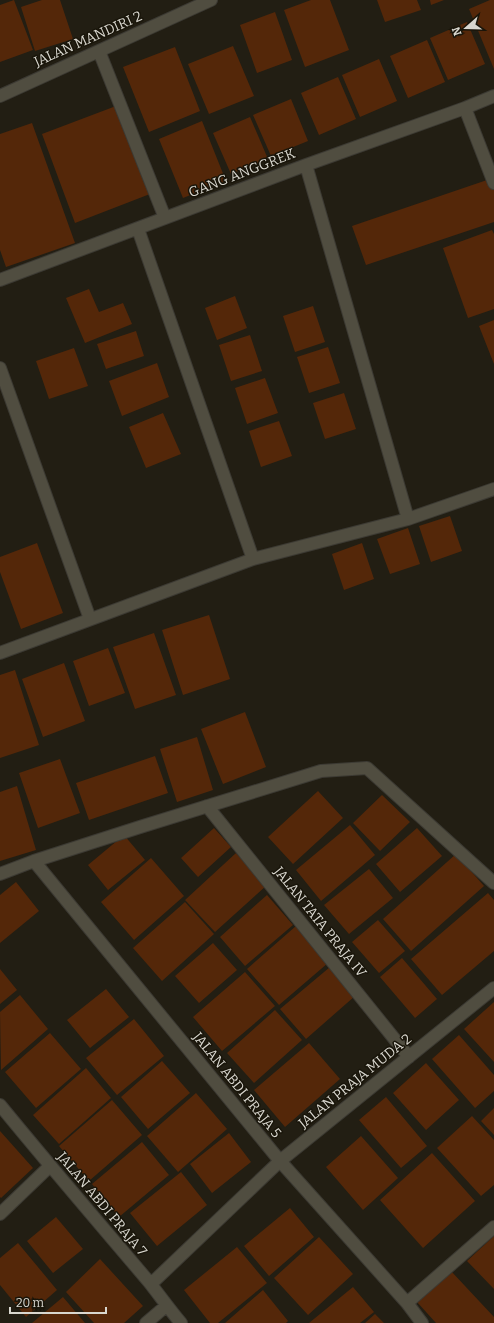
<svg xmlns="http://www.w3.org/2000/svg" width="494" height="1323" font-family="Bitter,serif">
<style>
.building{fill:#542709}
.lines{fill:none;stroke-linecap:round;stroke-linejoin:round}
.minor-casing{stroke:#3c3a33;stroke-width:14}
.minor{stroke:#504d40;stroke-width:12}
.labels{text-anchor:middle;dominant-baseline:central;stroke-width:3;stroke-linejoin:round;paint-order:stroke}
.street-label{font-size:14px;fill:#d9d7cf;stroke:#19150a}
</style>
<rect width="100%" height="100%" fill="#221e13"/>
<path class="building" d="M14,0l19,50 -33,12v-57z
M42,0h18l13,39 -38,12 -14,-44z
M311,0h19l19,50 -44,17 -21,-57z
M377,0h40l4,10 -36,12z
M430,0h14l-13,5z
M490,0h4v69l-25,-60z
M275,12l17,48 -35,13 -17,-48z
M467,22l18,42 -37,16 -18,-42z
M427,40l18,42 -37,16 -18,-42z
M233,46l21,50 -45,18 -21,-50z
M175,47l25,64 -51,21 -26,-65z
M379,59l18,42 -37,16 -18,-42z
M338,77l18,42 -37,16 -18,-42z
M291,99l17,42 -37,15 -18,-41z
M116,106l34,88 -75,29 -33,-89z
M250,117l18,42 -37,15 -18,-41z
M202,121l24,60 -43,17 -24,-59z
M32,123l43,120 -69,24 -6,-17v-116z
M490,179l4,11v32l-128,43 -14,-39z
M492,230l2,4v75l-26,9 -25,-70z
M89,289l10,23 24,-9 9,21 -47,19 -19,-45z
M235,296l12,32 -30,12 -12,-32z
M313,306l12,36 -30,10 -12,-36z
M494,320v44l-15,-38z
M136,331l8,25 -38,13 -9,-25z
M250,335l12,36 -31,10 -12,-36z
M328,347l12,36 -31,10 -12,-36z
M74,348l14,38 -39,13 -13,-38z
M157,363l12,34 -47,19 -13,-35z
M265,378l13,35 -31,11 -12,-36z
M344,393l12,36 -31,10 -12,-36z
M163,413l18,41 -35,14 -17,-41z
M279,421l13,35 -31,11 -12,-36z
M450,516l12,35 -31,11 -12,-36z
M408,528l12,36 -30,10 -13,-35z
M37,543l26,70 -42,16 -21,-57v-15z
M362,543l12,36 -30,11 -12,-36z
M209,615l21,64 -47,16 -21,-65z
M154,633l22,62 -41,14 -22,-62z
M108,648l17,45 -36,13 -16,-45z
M64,663l21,58 -42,16 -21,-58z
M15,670l24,75 -39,13v-83z
M245,712l21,55 -43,17 -22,-55z
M197,737l16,53 -36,12 -17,-53z
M155,756l13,37 -79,27 -13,-37z
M60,759l20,54 -42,15 -19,-55z
M17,786l19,64 -36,11v-69z
M318,791l25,27 -50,46 -25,-27z
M382,795l28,27 -30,29 -27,-28z
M350,825l25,30 -54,46 -25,-31z
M214,828l17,19 -33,30 -17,-19z
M417,828l25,28 -42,36 -24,-28z
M124,835l21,25 -37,30 -20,-25z
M236,853l30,33 -51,46 -30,-32z
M456,854l28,32 -73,65 -28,-32z
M151,858l33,38 -50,44 -33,-38z
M369,869l24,29 -44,36 -25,-29z
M16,882l23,29 -39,32v-48z
M488,893l6,7v51l-52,44 -31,-36z
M267,895l26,30 -48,41 -25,-29z
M185,902l29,32 -52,47 -29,-33z
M378,920l27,31 -26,22 -27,-31z
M296,926l32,37 -49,42 -32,-36z
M213,943l24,27 -38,33 -24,-27z
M402,958l35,41 -22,19 -35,-41z
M330,967l25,29 -49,43 -26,-30z
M0,969l17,21 -17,14z
M245,972l30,34 -53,45 -29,-34z
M106,989l23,28 -39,31 -23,-28z
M20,995l28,34 -47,41 -1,-58z
M494,1002v60l-30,-33z
M275,1010l27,30 -48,43 -27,-30z
M134,1019l30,37 -47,39 -31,-37z
M50,1033l31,36 -45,39 -31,-36z
M459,1035l35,40v16l-19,17 -43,-49z
M309,1043l31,36 -55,48 -31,-37z
M162,1061l28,32 -42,36 -27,-32z
M426,1063l33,37 -33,30 -33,-37z
M86,1068l25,30 -52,46 -26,-29z
M196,1093l31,36 -49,43 -31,-36z
M386,1097l41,49 -26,22 -42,-48z
M112,1100l30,35 -53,46 -30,-35z
M494,1108v27l-13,-14z
M472,1116l22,24v45l-13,11 -44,-48z
M0,1131l33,37 -32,30 -1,-1z
M229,1133l22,29 -39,31 -22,-29z
M361,1136l37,42 -35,32 -37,-43z
M142,1142l27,33 -50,42 -27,-33z
M432,1153l43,48 -52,47 -43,-48z
M181,1172l26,33 -50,41 -27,-33z
M290,1208l24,29 -45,39 -25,-30z
M56,1217l27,32 -30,24 -26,-32z
M494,1236v53l-27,-28z
M319,1237l34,37 -45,41 -34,-37z
M18,1243l39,47 -31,27 -26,-32v-27z
M237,1247l30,36 -49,40h-8l-26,-33z
M100,1259l43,47 -19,17h-30l-28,-31z
M451,1271l43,46v6h-58l-19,-21z
M353,1287l21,25 -14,11h-51z
M263,1290l25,31 -2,2h-61z
M63,1297l22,26h-53z
M375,1314l9,9h-19z"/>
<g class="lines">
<defs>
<path id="minor" d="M99,51l66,167
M0,96l211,-96
M465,108l29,75
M138,229l115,330
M0,280l306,-115 159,-57 29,-12
M0,368l90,251
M408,519l86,-30
M0,653l253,-94 155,-40 -102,-354
M207,806l202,251
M34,861l246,300 127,142 15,20
M0,874l34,-13 106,-34 181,-56 46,-3 127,115
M0,1105c49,60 99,118 149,177 11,14 21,28 32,41
M0,1214l50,-48
M151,1284l129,-123 214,-173
M407,1303l87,-76
M146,1323l20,-17"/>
</defs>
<use href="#minor" class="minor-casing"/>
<use href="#minor" class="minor"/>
</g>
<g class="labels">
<g class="street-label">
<text transform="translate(88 39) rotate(-24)">JALAN MANDIRI 2</text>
<text transform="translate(242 173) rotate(-21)">GANG ANGGREK</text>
<text transform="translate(320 922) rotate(51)">JALAN TATA PRAJA IV</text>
<text transform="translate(355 1081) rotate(-39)">JALAN PRAJA MUDA 2</text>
<text transform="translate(237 1085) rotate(51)">JALAN ABDI PRAJA 5</text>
<text transform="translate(102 1204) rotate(50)">JALAN ABDI PRAJA 7</text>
</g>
</g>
<g transform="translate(466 28) rotate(250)" stroke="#19150a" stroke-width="3" paint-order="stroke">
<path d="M0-3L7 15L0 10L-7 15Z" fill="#d9d7cf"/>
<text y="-6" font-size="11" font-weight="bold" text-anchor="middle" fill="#d9d7cf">N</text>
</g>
<path d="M10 1307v6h96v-6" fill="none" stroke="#d9d7cf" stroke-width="2"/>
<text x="16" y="1307" font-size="12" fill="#d9d7cf" stroke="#19150a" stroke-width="3" paint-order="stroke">20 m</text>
</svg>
